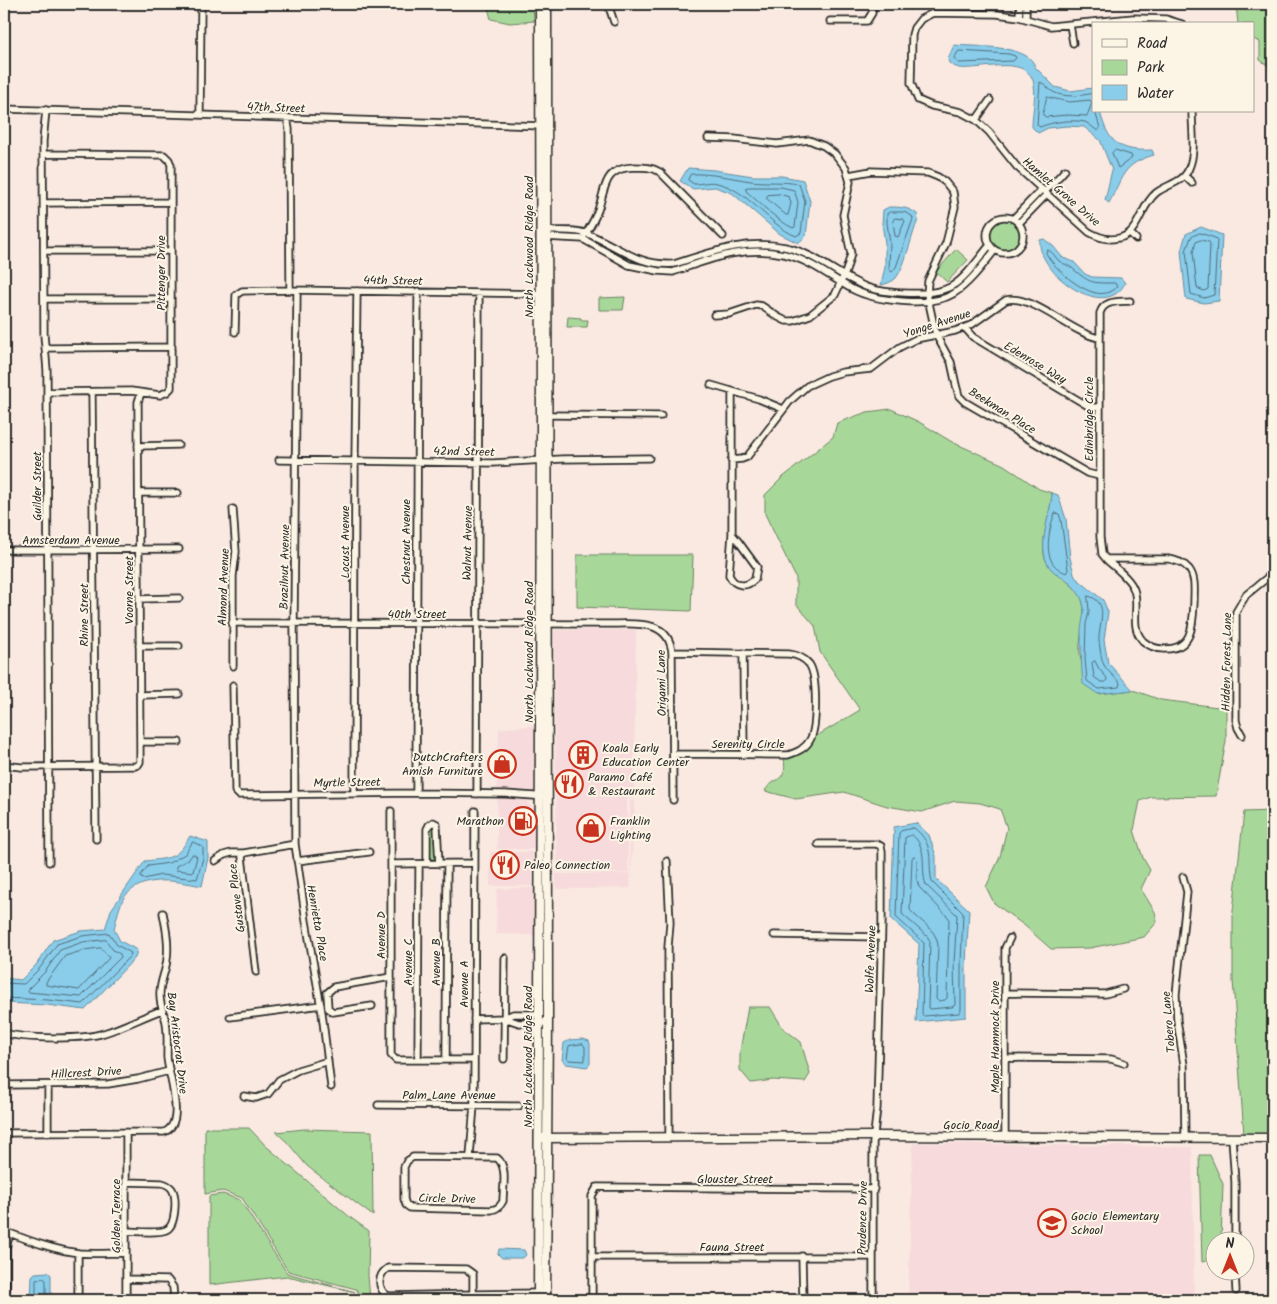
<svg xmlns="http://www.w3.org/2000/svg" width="1277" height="1304" font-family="Kalam,sans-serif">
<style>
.built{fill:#f7dadc}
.green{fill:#a8d899;stroke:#6a8262}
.water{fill:#89cdeb;stroke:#638c9e}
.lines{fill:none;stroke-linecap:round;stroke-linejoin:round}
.shore{stroke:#516c78;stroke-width:1}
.street-casing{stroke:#2b2b2b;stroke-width:9}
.secondary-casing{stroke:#2b2b2b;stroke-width:11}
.street{stroke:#fcf5e5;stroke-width:5.5}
.secondary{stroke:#fcf5e5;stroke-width:8}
.labels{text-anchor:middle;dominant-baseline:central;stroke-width:4;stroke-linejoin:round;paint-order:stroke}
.street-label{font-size:12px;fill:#2b2b2b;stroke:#fcf5e5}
.poi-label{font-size:12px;fill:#2b2b2b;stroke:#fcf5e5;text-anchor:start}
</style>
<rect width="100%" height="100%" fill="#fae9e1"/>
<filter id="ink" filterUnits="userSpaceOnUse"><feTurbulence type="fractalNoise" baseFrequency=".02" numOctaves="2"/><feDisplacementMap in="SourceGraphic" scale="10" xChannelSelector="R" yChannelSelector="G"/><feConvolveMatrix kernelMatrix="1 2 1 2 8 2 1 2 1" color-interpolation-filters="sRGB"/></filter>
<g filter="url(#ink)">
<path class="built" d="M554,630h82l-2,168 -7,1 1,74 -71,-1z
M537,725v68l-40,-3 2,-61z
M497,797l31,2 -1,4 6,5 2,-2 -2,-7 4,1 -1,135 -40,-1 1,-45 37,-1 2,-33 -1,-4 -2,-2h-36z
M635,800l-5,88 -74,1v-15h74v-73z
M490,852h43v34h-43z
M913,1143l279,4 2,153h-286z"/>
<path class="green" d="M487,4h46l1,17 -24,2 -19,-4z
M1236,4h37v65l-13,-9v-18l-7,-3v-15h-15z
M990 235a15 15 0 1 1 30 0a15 15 0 1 1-30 0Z
M956,249l12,11 -21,22 -11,-10z
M625,297l-2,13h-24v-12z
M568,317l13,1v2h7l-1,7h-20z
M891,409l28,13 33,20 52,23 35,24 13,4c-1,20 -11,42 -8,61 4,23 34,26 39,49 4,17 -7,40 -2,57 4,12 12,23 17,34l35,-4 28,10 65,8v33l-10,55 -65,1 -11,4 -6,29 9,28 7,12 -9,19 14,23 2,10 -13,15 -54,11 -39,1 -26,-23 -31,-23 -8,-16 14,-30 7,-29 -7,-19 -20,-6 -25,-2 -33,11 -35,-6 -43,-14 -48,7 -31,-8c7,-14 23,-7 19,-33l13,-2 8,-5 10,-14 45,-27 -40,-58 -5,-26 -19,-22v-26l-31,-64v-19l17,-17 51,-41 4,-14 30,-11z
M577,555h116l-2,56 -114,-4z
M1273,811v324h-29l-11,-155v-69l11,-99z
M433,826l2,1v30l-1,2 -4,-2v-28z
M543,826l3,48 -1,135 -2,4z
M748,1007h22l13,21 18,14 9,32 -5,8 -32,-2 -22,3 -11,-13v-19z
M205,1128h44l17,18 85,72 18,13 -1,44 2,25h-6l-8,-11 -68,-18 -46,-73 -19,-7 -18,3z
M304,1129l68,2 1,85 -66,-50 -20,-24 -11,-10z
M1199,1155h11l13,29 -2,57 -7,1v17l-12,3z
M223,1194l17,6 47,73 68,19 -68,-16 -78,9v-89z"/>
<path class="water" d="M954,45c19,2 76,-1 81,22l20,20 15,4 23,-3v23h7c1,5 3,11 5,16 9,22 26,24 47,23l2,5c-32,9 -31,22 -45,48l-4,-3 7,-30 -12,-30 -16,-13 -17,-1 -19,2 -10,5 -6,-6c0,-14 4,-28 2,-42 -4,-32 -54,-14 -75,-17 -4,-1 -7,-3 -10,-5l-1,-4z
M688,168l26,2 39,6h29l21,4 7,21 -4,35 -8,7 -18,-9 -48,-41 -17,-6 -22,2 -13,-8z
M889,207c11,0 19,0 28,7l1,6c-7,16 -12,45 -22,58 -4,4 -10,6 -15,7l4,-18v-24l-3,-19 1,-14z
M1201,227l21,8 -3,66 -15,2 -18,-4 -5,-48 5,-17z
M1044,239l9,7 10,12 11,4 11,12 7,3 29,1 4,5c-20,40 -89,-11 -85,-43z
M1052,493l6,2 8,24 4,39 5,19 28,23 5,12 -4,28 4,23 25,27 -35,4 -15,-10c-2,-18 -2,-35 -2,-54 1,-10 5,-20 1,-30 -4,-10 -14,-20 -23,-25 -3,-3 -3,-1 -6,-4 -20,-19 -2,-55 -1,-78z
M916,823l13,12 7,21v23l33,31 -3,53v54l-50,5 3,-78 -28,-25 3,-92z
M190,836l18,6v16l-6,28c-26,-5 -57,-12 -77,10 -5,6 -9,25 -11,33l6,12 17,9 -2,8 -50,52 -38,-5 -43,-2v-25l17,2 15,-15 17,-25 28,-9 24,-2 6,-19 34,-49c26,-3 32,-2 45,-25z
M583,1039l6,2 1,3v20l-3,3 -21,-3 -4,-4 2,-17 6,-3z
M499,1249l25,1 2,5 -3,3h-21l-4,-4z
M48,1272l3,3v25h-20l1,-24 3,-3z"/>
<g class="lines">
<path class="shore" d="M959,51l50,3 6,2 1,2 -3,3 -54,2 -5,-4z
M1093,93c-12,3 -28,5 -40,-1 -5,-3 -7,-8 -13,-10l-3,43 3,2c12,-5 31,-8 45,-5 5,2 9,7 13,9l2,-3 -5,-17
M1047,97l22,5 21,-2 2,3 -5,13 -21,-1 -20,2 -3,-2z
M1115,150l16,5 1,3 -14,10 -6,-15z
M691,174c20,-1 40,4 60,7 16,2 31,0 48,3l6,17 -4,32 -5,3c-29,-12 -47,-46 -79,-53 -7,-2 -16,1 -23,1l-6,-4z
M749,187h32l13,3 4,12 -3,25 -2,1c-17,-8 -33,-25 -47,-37v-3z
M780,194l9,3 2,6 -3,12h-2l-20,-17 2,-3z
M890,212h14l8,4 1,3 -17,48 -4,5 -3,-2 1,-27 -3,-20v-9z
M895,218l8,1 2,2 -7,16 -3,-1 -2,-15z
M1200,233l15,5 2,2 -3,55 -10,3 -13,-4 -5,-43 5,-14z
M1201,240l8,2 1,2 -2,45 -4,2 -7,-3 -4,-36 3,-10z
M1048,250c5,2 7,7 11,11 4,3 9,4 13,7 19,16 19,15 43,15l2,4c-3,2 -7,5 -11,6 -19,5 -52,-24 -60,-40z
M1055,513l4,1 2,6 7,50 -2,3c-6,-3 -12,-6 -15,-13 -6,-12 -1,-35 4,-47z
M1088,596c23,5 10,30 11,45 1,7 2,18 5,24 3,6 11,12 16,18l-1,4 -20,2 -12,-8 -2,-22 1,-35 3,-12z
M1095,661l4,8 8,9 -1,4h-5l-7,-5 -2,-14z
M914,828c22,17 13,32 18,54l31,31 -2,50v47l-2,3 -35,3 -2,-1 2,-72 -28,-26 3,-84 2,-2z
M912,835c17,13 8,33 14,50l31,30 -3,48 1,42 -3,2 -22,2 -2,-1 2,-67 -3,-5 -25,-22 3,-76z
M193,842l10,5v11l-6,21 -36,-4 -17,4 -3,-1v-3l7,-9 21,-3 16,-9z
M193,854l4,3 -4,15 -17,-2v-4l13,-7z
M914,856l3,3v21l2,7 30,31 -2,80 -2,2 -7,1 -2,-2 2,-54c-2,-17 -18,-23 -28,-35l2,-51z
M106,940l7,10 7,4 1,3 -40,40 -53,-5v-3l17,-17 15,-22 23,-8z
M101,948l7,8 1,2 -30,32 -33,-5v-3l19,-26 20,-6z
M4,983l20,1 16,-16 17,-24 25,-8 27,-3 8,12 14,8 -1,3 -47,48 -35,-4 -44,-2
M583,1044l2,3v14l-16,-1 -2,-2 2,-12z
M36,1300v-20l7,-2 3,2v20"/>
<defs>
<path id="street" d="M608,4l6,18
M1019,17l1,-13
M1026,19v-15
M830,21h37l5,-8 1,-9
M1182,24l-16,-5 -33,-1 -82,8 -32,-9 -22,-3 -64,-1 -12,6 -7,9 -2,7 -1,48 7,17 14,6 29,6 15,8 13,12 28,35 72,65c7,4 13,7 22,7 30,0 26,-30 45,-46 11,-9 28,-10 33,-25 7,-16 3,-39 3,-57
M1070,25l3,18
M4,109l540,17
M46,110l-3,31 1,194 3,35 2,492
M200,115l1,-111
M287,118l2,11 1,161
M976,120l14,-20
M708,138l26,1 43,5 32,-4 15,6 11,8 11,14 4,14 -7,33 8,39 -5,17 -11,24 -25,20 -17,6h-7l-8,-4 -16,-11 -6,-1 -27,9 -15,1
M43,154l121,1 5,5 2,5v223l-4,4 -7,3 -29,-4 -84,1
M849,175l22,-4 57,2 10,4 7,5 8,10 2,15 -9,36 -18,38 -1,13 9,41 15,27 5,23 3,11 6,6 122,71 12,3
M1185,176l7,7
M1045,192l20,-22
M44,203l127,-1
M987 235a18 18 0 1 1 36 0a18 18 0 1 1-36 0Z
M1014,218l28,-29
M1019,223l28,-29
M545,231c13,0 30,-2 43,3 31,12 48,32 86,30 38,-12 70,-25 111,-17 23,5 40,18 61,30 6,3 13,7 20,10 19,7 68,10 86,-1 15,-9 27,-28 38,-41
M1130,233l6,6
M585,235c5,-8 10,-16 13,-25 8,-22 5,-42 36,-43 10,0 18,0 26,5l63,64
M544,237l39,2 46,26 29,6 15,1c38,-13 70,-27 111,-18 26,6 46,23 68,35 23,12 78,19 101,5 16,-10 30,-29 42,-44
M44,251h127
M297,291l-3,332 1,221 11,77 16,92 9,74
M44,299h127
M965,328l8,9 115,69 11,2
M235,332l1,-37 6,-4 48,-1 254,4
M45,348l127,-1
M711,385l48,14 24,10
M92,392l4,447
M548,415l113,1
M138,446l40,-1
M279,460l214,3 69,-4 87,-1
M731,460l11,-1 5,-2 43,-56 17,-15 22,-10 14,-4 28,-3 29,-22 16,-8 39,-8 16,-6 35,-25c25,-7 65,33 93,38
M139,493h39
M233,509l3,43 -3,24v90
M732,534v-143
M732,534l6,7 19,26 -2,12c-9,9 -20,8 -26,-4z
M4,550l175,-1
M1106,559h63c8,2 14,3 20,10 7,9 5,22 5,33 -1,22 -1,48 -30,47 -8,0 -15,-3 -21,-8 -14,-15 -3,-34 -9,-51 -4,-12 -19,-22 -28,-31z
M1106,559l-4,-5 -2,-17v-224c4,-13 18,-11 30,-12
M139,599l40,-1
M232,623l370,1c27,1 66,-8 70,28l1,148
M139,646h40
M672,652l117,2c8,1 15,4 20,10 9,12 8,64 1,76 -5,9 -13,12 -22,15l-115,-1
M743,653l1,102
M233,685l2,101v5l4,4 177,-2 90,1 42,3
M140,695l39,-1
M1242,735l-4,-7 -2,-8v-108l10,-17 27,-22
M140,742h39
M4,765l17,2 114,-1 3,-1 2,-3 -2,-360 3,-9
M354,793l1,-332 2,-170
M416,793l2,-502
M477,794l2,-501
M391,811v244l5,5h78
M4,835v48
M818,844h58l5,2 1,6v70l-5,186 -4,35v157
M244,853l-2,4 14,115
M215,861l9,-6 7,-2h13l51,-9
M297,861l72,-9
M667,861l3,62 -2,24 1,189
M391,864l83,-1
M427,864v-35l2,-4 4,-3 4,2v2l2,38
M1183,877l4,15 -11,102 1,26 7,45 1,73
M774,935l107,2
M1005,993l100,1 18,-5
M372,1006l-39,6 -5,-4 -1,-15 7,-6 57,-10
M230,1017l91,-12
M504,1018l9,-4h25
M474,1019l30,-1 15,5h25l4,-5
M4,1033c21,6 79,7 100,0 20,-6 38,-16 58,-23
M1005,1058l106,1 13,4
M504,1059l1,-101
M418,1060l1,-196
M446,1060l1,-196
M4,1085l104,-1 30,-5 31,-8
M48,1085v48
M244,1096l12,2 12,-4 11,-14 19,-10 30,-9
M378,1105l141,1
M4,1133l160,-1c23,-8 4,-57 3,-75 0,-12 1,-23 -1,-35 -2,-9 -6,-16 -6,-26 -1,-13 6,-24 7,-37 2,-16 -1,-31 -4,-46
M126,1133v167
M1005,1136v-188l5,-10
M1232,1138l3,44v60
M413,1157l84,1c11,8 6,30 6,43 -3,6 -6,8 -12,9l-81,-2 -4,-3 -2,-6v-32l3,-6z
M470,1157l4,-52 1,-294
M126,1182l36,1c4,1 7,2 10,6 5,8 4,37 -6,41 -9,4 -30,1 -40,1
M4,1231c24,9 49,19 75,22 15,1 31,0 47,0
M802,1256l1,44
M592,1257h280
M388,1268l78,1 7,5v20l-85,2c-11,-7 -11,-21 0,-28z
M1235,1272l1,19
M126,1279l42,1 5,7 1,13
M473,1294l69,-1
M6,1300v-52l4,-15
M78,1300v-47
M592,1300v-104l5,-9 277,2"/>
<path id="secondary" d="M543,1138l332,-2 398,2
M538,1300l3,-872 -1,-424
M546,1300l2,-282 -1,-1014"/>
</defs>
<use href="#street" class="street-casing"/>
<use href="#secondary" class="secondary-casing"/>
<use href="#street" class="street"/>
<use href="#secondary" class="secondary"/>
</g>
</g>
<defs>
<symbol id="building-ring" viewBox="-11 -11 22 22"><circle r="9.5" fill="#fcf5e5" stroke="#c8321e" stroke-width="1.5"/><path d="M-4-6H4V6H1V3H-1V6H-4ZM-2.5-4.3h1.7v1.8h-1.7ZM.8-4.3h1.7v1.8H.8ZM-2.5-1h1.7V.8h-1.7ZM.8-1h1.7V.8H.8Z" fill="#c8321e"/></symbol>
<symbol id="shop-ring" viewBox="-11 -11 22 22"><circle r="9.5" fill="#fcf5e5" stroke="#c8321e" stroke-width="1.5"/><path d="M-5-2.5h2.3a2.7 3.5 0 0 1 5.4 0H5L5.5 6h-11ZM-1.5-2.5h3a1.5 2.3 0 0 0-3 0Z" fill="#c8321e"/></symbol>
<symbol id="restaurant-ring" viewBox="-11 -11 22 22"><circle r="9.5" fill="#fcf5e5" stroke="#c8321e" stroke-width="1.5"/><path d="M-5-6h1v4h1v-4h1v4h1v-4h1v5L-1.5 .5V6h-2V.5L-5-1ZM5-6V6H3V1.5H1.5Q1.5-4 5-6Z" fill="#c8321e"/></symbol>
<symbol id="fuel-ring" viewBox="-11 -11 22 22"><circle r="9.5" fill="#fcf5e5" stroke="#c8321e" stroke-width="1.5"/><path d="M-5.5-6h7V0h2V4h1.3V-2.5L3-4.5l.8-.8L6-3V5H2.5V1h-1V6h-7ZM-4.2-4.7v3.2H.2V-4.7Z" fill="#c8321e"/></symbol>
<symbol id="school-ring" viewBox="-11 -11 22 22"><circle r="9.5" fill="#fcf5e5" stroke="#c8321e" stroke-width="1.5"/><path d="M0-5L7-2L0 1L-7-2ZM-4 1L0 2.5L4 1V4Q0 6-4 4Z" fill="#c8321e"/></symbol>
</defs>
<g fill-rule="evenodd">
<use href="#building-ring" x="567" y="739" width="32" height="32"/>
<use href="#shop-ring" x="486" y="748" width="32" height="32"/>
<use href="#restaurant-ring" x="553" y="768" width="32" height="32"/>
<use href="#fuel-ring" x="507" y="805" width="32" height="32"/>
<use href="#shop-ring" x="575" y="812" width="32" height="32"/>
<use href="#restaurant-ring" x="489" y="849" width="32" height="32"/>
<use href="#school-ring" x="1036" y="1207" width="32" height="32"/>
</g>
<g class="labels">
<g class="street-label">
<text transform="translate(276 108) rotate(2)">47th Street</text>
<text transform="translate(1061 192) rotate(41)">Hamlet Grove Drive</text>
<text transform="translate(529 247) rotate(-90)">North Lockwood Ridge Road</text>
<text transform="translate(161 273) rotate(-90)">Pittenger Drive</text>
<text transform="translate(393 281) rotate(1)">44th Street</text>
<text transform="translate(937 324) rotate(-18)">Yonge Avenue</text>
<text transform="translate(1035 363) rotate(31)">Edenrose Way</text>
<text transform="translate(1002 411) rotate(32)">Beekman Place</text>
<text transform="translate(1089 419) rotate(-90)">Edinbridge Circle</text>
<text transform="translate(464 452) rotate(1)">42nd Street</text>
<text transform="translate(37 486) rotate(-90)">Guilder Street</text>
<text x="71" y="540">Amsterdam Avenue</text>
<text transform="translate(345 542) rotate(-90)">Locust Avenue</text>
<text transform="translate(406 542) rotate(-90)">Chestnut Avenue</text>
<text transform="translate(468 543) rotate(-89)">Walnut Avenue</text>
<text transform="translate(285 567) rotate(-89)">Brazilnut Avenue</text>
<text transform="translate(224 587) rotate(-88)">Almond Avenue</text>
<text transform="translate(129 590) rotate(-90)">Voorne Street</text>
<text x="417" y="614">40th Street</text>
<text transform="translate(84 615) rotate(-90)">Rhine Street</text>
<text transform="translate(529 652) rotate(-90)">North Lockwood Ridge Road</text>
<text transform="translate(1227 662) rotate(-89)">Hidden Forest Lane</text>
<text transform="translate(662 683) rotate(-91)">Origami Lane</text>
<text x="748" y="744">Serenity Circle</text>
<text transform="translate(347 783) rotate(-1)">Myrtle Street</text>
<text transform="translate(237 898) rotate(-97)">Gustave Place</text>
<text transform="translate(317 923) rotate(80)">Henrietta Place</text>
<text transform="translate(381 935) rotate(-90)">Avenue D</text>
<text transform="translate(871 959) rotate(-88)">Wolfe Avenue</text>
<text transform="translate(408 962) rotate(-90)">Avenue C</text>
<text transform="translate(436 962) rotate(-90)">Avenue B</text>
<text transform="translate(464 984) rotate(-90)">Avenue A</text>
<text transform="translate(1169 1022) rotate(-95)">Tobero Lane</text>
<text transform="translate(995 1037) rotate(-90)">Maple Hammock Drive</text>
<text transform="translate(177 1043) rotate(83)">Bay Aristocrat Drive</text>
<text transform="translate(528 1057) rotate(-90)">North Lockwood Ridge Road</text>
<text transform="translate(86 1073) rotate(-3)">Hillcrest Drive</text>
<text x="449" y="1095">Palm Lane Avenue</text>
<text x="971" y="1125">Gocio Road</text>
<text x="735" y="1179">Glouster Street</text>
<text transform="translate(447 1199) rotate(1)">Circle Drive</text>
<text transform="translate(116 1216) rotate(-90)">Golden Terrace</text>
<text transform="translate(863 1218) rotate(-89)">Prudence Drive</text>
<text x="732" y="1247">Fauna Street</text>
</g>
<g class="poi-label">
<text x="602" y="748">Koala Early<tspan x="602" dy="14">Education Center</tspan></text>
<text x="483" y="757" text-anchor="end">DutchCrafters<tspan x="483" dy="14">Amish Furniture</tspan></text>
<text x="588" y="777">Paramo Café<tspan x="588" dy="14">&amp; Restaurant</tspan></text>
<text x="504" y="821" text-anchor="end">Marathon</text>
<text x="610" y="821">Franklin<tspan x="610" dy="14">Lighting</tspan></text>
<text x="524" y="865">Paleo Connection</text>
<text x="1071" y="1216">Gocio Elementary<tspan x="1071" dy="14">School</tspan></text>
</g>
</g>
<rect width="1277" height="1304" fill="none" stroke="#fcf5e5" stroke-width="20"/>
<rect x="10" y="10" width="1257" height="1284" fill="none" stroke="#2b2b2b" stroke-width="2" filter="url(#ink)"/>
<rect x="1092" y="22" width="162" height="90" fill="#fcf5e5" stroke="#a8a49b"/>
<rect x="1102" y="39" width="25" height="8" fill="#fcf5e5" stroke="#a8a49b"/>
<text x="1137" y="48" font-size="15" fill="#2b2b2b">Road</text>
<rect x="1102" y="60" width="25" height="15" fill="#a8d899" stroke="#a8a49b"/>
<text x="1137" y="72" font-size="15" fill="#2b2b2b">Park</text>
<rect x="1102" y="85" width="25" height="15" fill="#89cdeb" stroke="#a8a49b"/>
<text x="1137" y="98" font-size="15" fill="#2b2b2b">Water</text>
<g transform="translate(1230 1256)"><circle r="24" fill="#fcf5e5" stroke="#a8a49b"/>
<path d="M0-4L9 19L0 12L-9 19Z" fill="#c8321e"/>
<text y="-8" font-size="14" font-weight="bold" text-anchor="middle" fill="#2b2b2b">N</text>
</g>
</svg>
